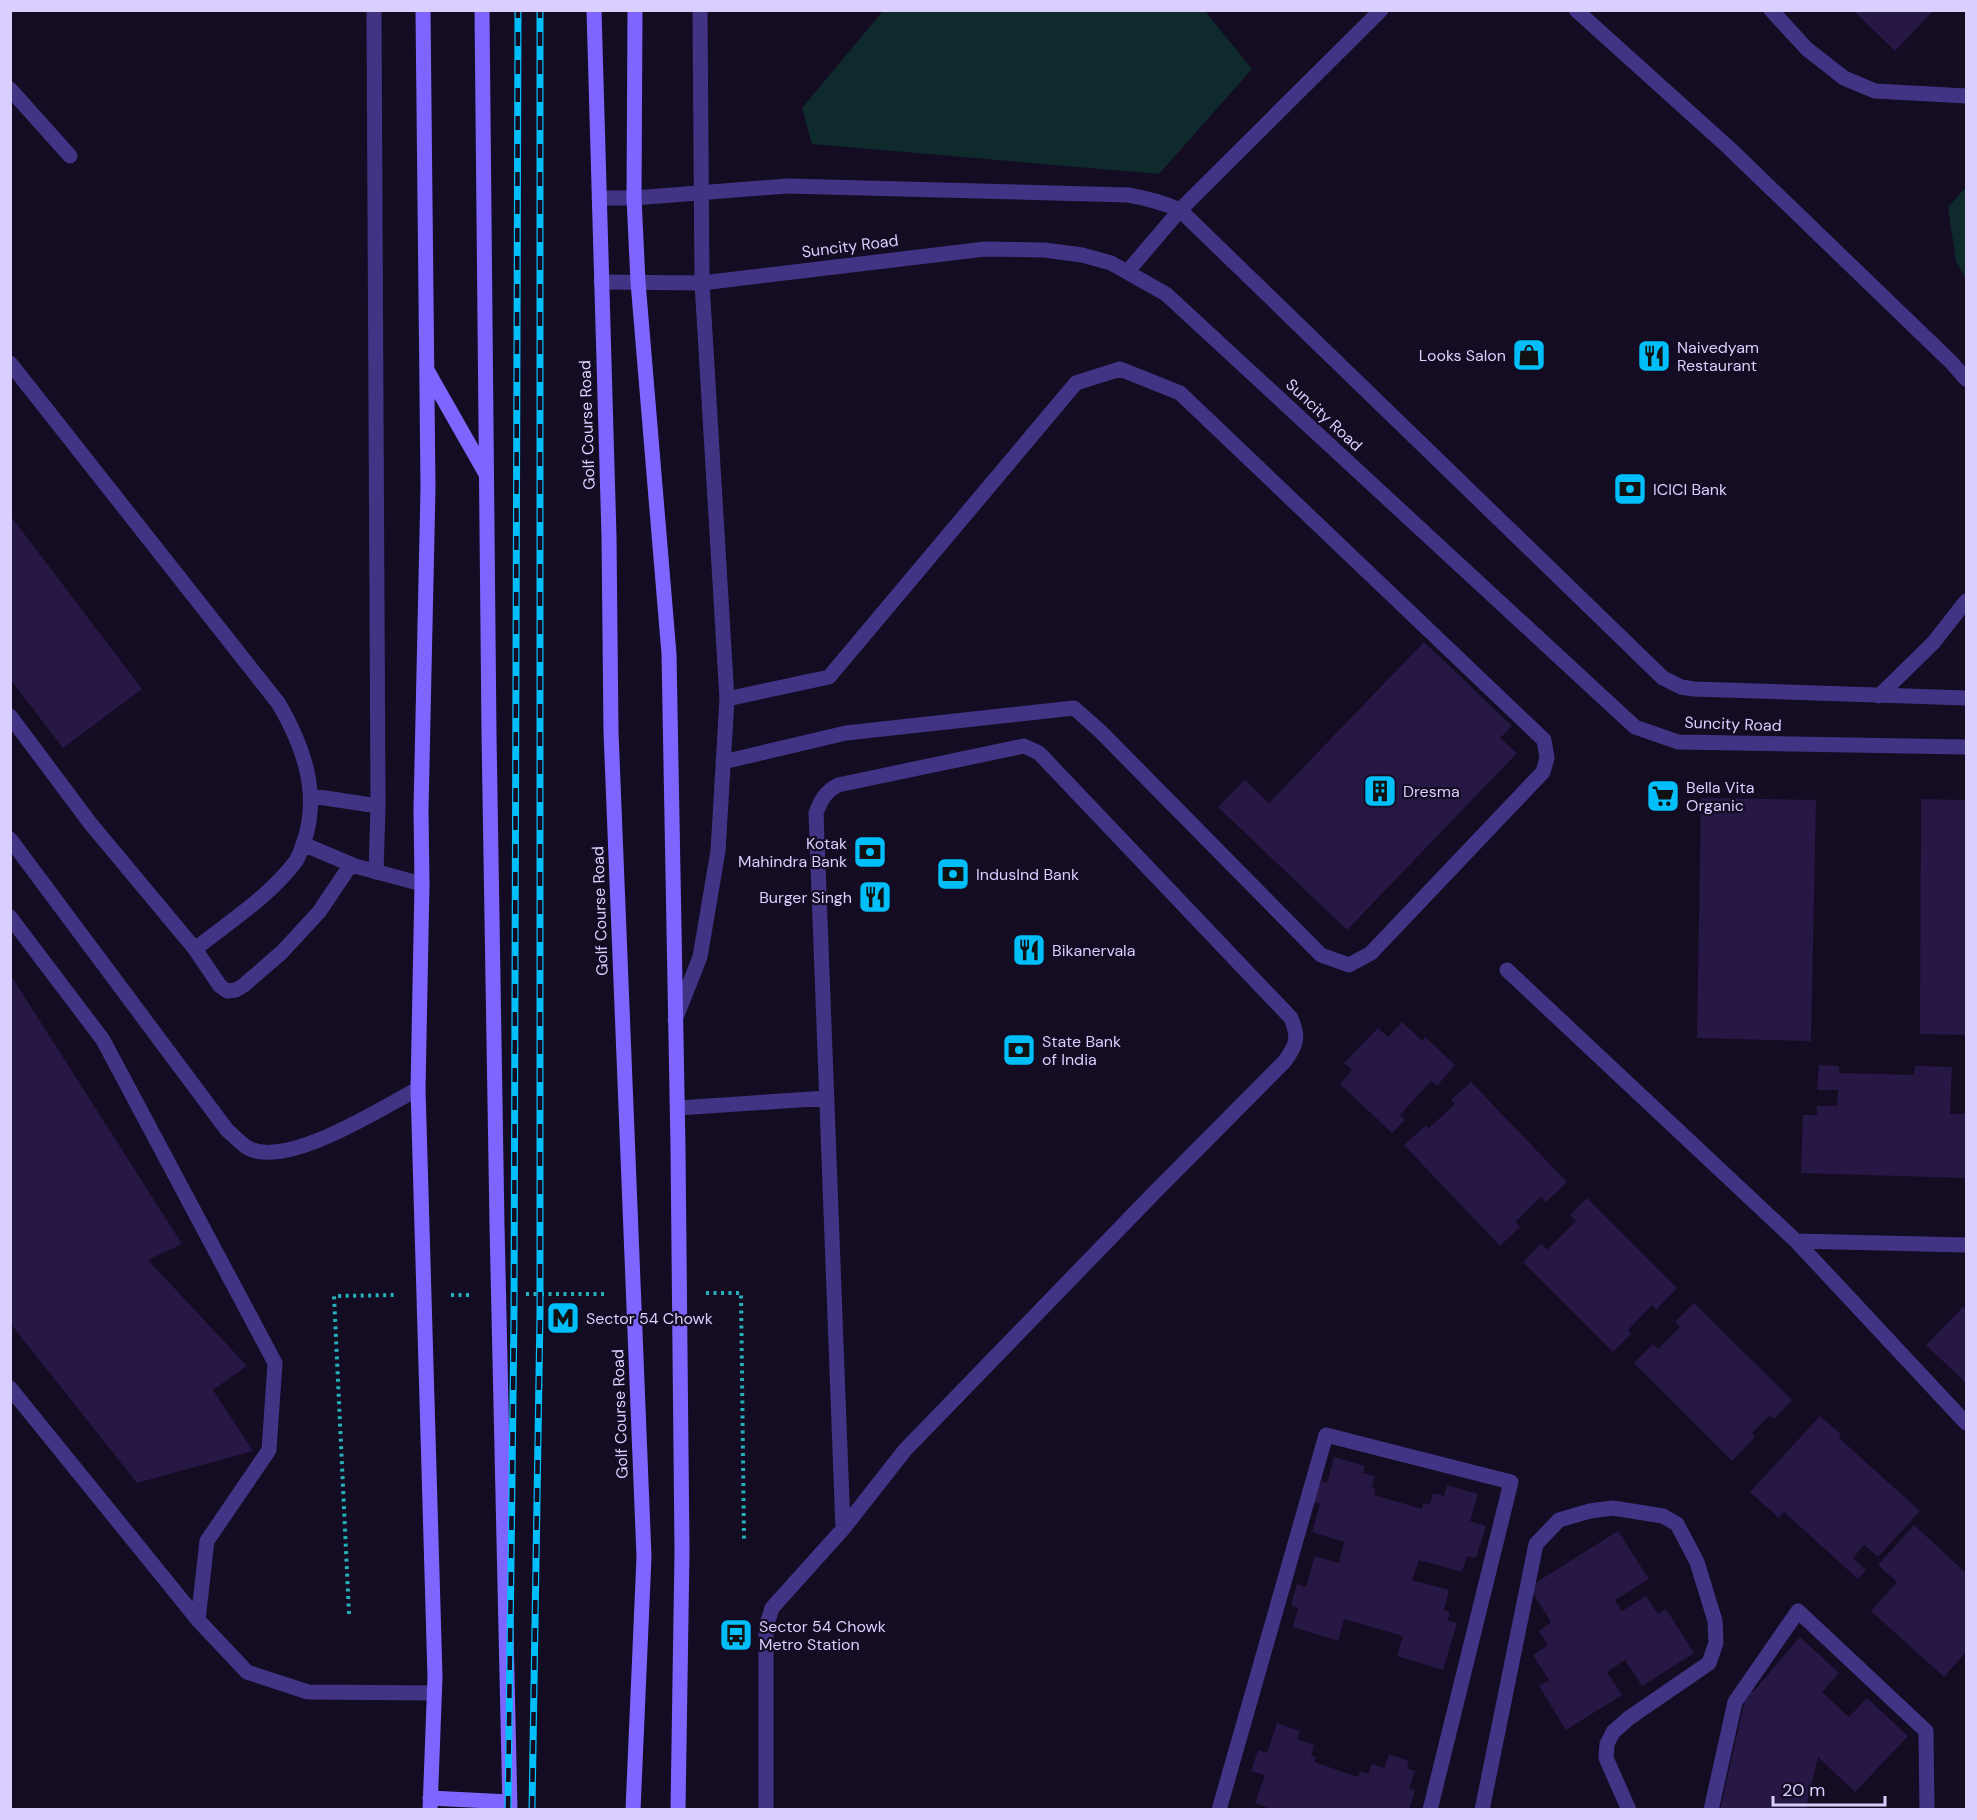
<svg xmlns="http://www.w3.org/2000/svg" width="1977" height="1820" font-family="'DM Sans',sans-serif">
<style>
.green{fill:#0f2a2d}
.building{fill:#271745}
.lines{fill:none;stroke-linecap:round;stroke-linejoin:round}
.path{stroke:#26b0bb;stroke-width:4;stroke-dasharray:3 4.5;stroke-linecap:butt}
.lane{stroke:#423485;stroke-width:15}
.street{stroke:#423485;stroke-width:15}
.secondary{stroke:#7e65ff;stroke-width:15}
.rail-casing{stroke:#00bef9;stroke-width:7}
.rail{stroke:#130c23;stroke-width:4.5;stroke-dasharray:14;stroke-linecap:butt}
.labels{text-anchor:middle;dominant-baseline:central;stroke-width:4.5;stroke-linejoin:round;paint-order:stroke}
.street-label{font-size:16px;fill:#daceff;stroke:#130c23}
.poi-label{font-size:16px;fill:#daceff;stroke:#130c23;text-anchor:start}
</style>
<rect width="100%" height="100%" fill="#130c23"/>
<path class="green" d="M883,11h322l47,58 -93,105 -347,-30 -10,-36z
M1966,187v92l-10,-18 -8,-54z"/>
<path class="building" d="M1853,10h81l-39,41z
M10,515l132,174 -79,59 -53,-69z
M1424,642l88,84 -12,12 17,15 -170,177 -129,-123 27,-27 24,23z
M1701,798l115,2 -5,241 -114,-3z
M1921,799l45,1v235l-46,-1z
M10,974l172,270 -34,16 99,106 -34,24 40,61 -116,32 -127,-160z
M1402,1022l20,19 3,-4 30,28 -18,21 -6,-5 -31,34 5,5 -13,13 -52,-49 12,-14 -8,-7 34,-35 10,9z
M1819,1065l20,1v7l75,2 1,-9 37,1 -2,47h16v64l-165,-5 2,-58h14v-9h20l1,-16h-21z
M1471,1082l96,100 -21,20 -5,-5 -26,25 5,5 -20,19 -96,-101 22,-20 3,3 26,-24 -4,-4z
M1587,1198l90,90 -21,22 -4,-5 -24,25 3,4 -18,18 -90,-90 18,-18 6,6 29,-29 -6,-6z
M1694,1303l98,97 -18,19 -4,-4 -18,18 3,4 -23,24 -98,-98 19,-19 5,5 22,-22 -5,-5z
M1963,1307l3,3v73l-40,-38z
M1820,1416l21,18 -2,4 81,73 -42,46 -14,-12 -11,13 13,12 -8,9 -74,-67 -5,6 -29,-26z
M1334,1457l31,9 -2,7 12,3 -3,11 4,2 -2,6 48,14 1,-6 7,1 3,-11 11,3 3,-11 31,9 -8,27 16,5 -10,32 -9,-2 -5,16 -43,-12 -7,20 37,10 -5,20 6,2 -2,8 9,3 -14,47 -46,-14 6,-20 -59,-17 -6,22 -45,-14 5,-19 -7,-3 6,-21 9,3 9,-31 24,7 5,-21 -32,-10 8,-28 -10,-4 6,-20 11,3z
M1914,1525l52,48v79l-22,25 -73,-66 26,-29 -19,-17z
M1618,1531l31,48 -34,21 7,11 24,-15 12,18 8,-5 28,44 -52,33 -17,-26 -18,12 15,23 -56,35 -27,-44 10,-6 -16,-25 15,-10 -9,-14 12,-9 -22,-35z
M1800,1637l39,36 -17,19 27,25 18,-19 41,38 -53,56 -37,-35 -12,53h-86l27,-120 6,2z
M1277,1723l23,8 -3,8 17,6 -3,10 5,2 -2,5 44,15 2,-6 8,3 4,-10 12,4 5,-14 20,7 -2,7 8,3 -6,17 6,2 -6,20h-136l-18,-7 10,-28 -14,-4 7,-21 9,3z"/>
<g class="lines">
<path class="path" d="M706,1293h35l3,247
M526,1294h82
M451,1295h22
M349,1614l-15,-318 64,-1"/>
<path class="lane" d="M1576,10l152,137 223,215 15,17
M10,89l60,67
M1128,271l52,-61 201,-200
M10,363l269,341c23,40 40,85 27,131 -3,9 -5,18 -10,26 -26,35 -67,61 -101,88
M1879,696l55,-54 32,-41
M10,716l80,107 105,126 25,37 7,5 9,-1 8,-5 38,-33 37,-40 29,-43 7,-3 67,18
M723,762l123,-29 228,-25 26,23 221,224 28,10 22,-12 172,-181 4,-14 -3,-18 -364,-347 -60,-24 -44,14 -247,294 -102,22
M312,796l66,10
M303,844l52,22
M10,917l93,123 172,323 -6,87 -62,91 -9,79
M1507,970l289,271 170,182
M675,1020l25,-63 18,-106 9,-152 -25,-416 -2,-273
M678,1108l149,-10
M1796,1241l170,4
M10,1388l188,232 49,52 61,20 126,1
M766,1810v-183l6,-19 71,-79 62,-79 248,-256 132,-133c12,-17 14,-23 6,-43l-252,-265 -15,-7 -186,39c-13,7 -17,15 -22,28l27,716"/>
<path class="street" d="M374,10l4,796 -2,66
M1771,10l36,39 37,29 31,13 91,5
M599,198h35l153,-12 341,9c18,3 34,7 52,15l483,468 18,9 13,2 272,9
M601,282l101,1 283,-34 59,1 38,5 29,8 55,31 469,433 43,15 288,5
M10,839l217,291c6,5 14,14 21,18 40,21 133,-40 170,-59
M1219,1810l107,-375 185,47 -81,328
M1482,1810l54,-266 23,-24 31,-9 23,-3 50,8 14,8 20,38 18,59 1,22 -7,20 -80,55 -16,14 -6,12 -1,14 23,52
M1711,1810l24,-108 63,-91 128,120 1,79"/>
<path class="secondary" d="M423,10l5,478 -7,322 1,74 -4,205 17,588 -5,133
M482,10l7,724 8,491 13,585
M594,10l15,527 2,195 33,825 -11,253
M635,10l-1,188 4,84 31,372 9,494 4,404 -4,258
M428,372l58,102
M430,1798l80,4"/>
<defs>
<path id="rail" d="M508,1810l6,-496 4,-1304
M532,1810l8,-496v-1304"/>
</defs>
<use href="#rail" class="rail-casing"/>
<use href="#rail" class="rail"/>
</g>
<defs>
<symbol id="shop-square" viewBox="-11 -11 22 22"><rect x="-9" y="-9" width="18" height="18" rx="4" fill="#00bef9" stroke="#130c23"/><path d="M-5-2.5h2.3a2.7 3.5 0 0 1 5.4 0H5L5.5 6h-11ZM-1.5-2.5h3a1.5 2.3 0 0 0-3 0Z" fill="#111"/></symbol>
<symbol id="restaurant-square" viewBox="-11 -11 22 22"><rect x="-9" y="-9" width="18" height="18" rx="4" fill="#00bef9" stroke="#130c23"/><path d="M-5-6h1v4h1v-4h1v4h1v-4h1v5L-1.5 .5V6h-2V.5L-5-1ZM5-6V6H3V1.5H1.5Q1.5-4 5-6Z" fill="#111"/></symbol>
<symbol id="bank-square" viewBox="-11 -11 22 22"><rect x="-9" y="-9" width="18" height="18" rx="4" fill="#00bef9" stroke="#130c23"/><path d="M-6-4H6V4H-6ZM0-2.3a2.3 2.3 0 1 0 0 4.6a2.3 2.3 0 1 0 0-4.6Z" fill="#111"/></symbol>
<symbol id="building-square" viewBox="-11 -11 22 22"><rect x="-9" y="-9" width="18" height="18" rx="4" fill="#00bef9" stroke="#130c23"/><path d="M-4-6H4V6H1V3H-1V6H-4ZM-2.5-4.3h1.7v1.8h-1.7ZM.8-4.3h1.7v1.8H.8ZM-2.5-1h1.7V.8h-1.7ZM.8-1h1.7V.8H.8Z" fill="#111"/></symbol>
<symbol id="supermarket-square" viewBox="-11 -11 22 22"><rect x="-9" y="-9" width="18" height="18" rx="4" fill="#00bef9" stroke="#130c23"/><path d="M-6-5.5h2.5l.6 2H6L4.5 2H-2.5L-4.4-4H-6ZM-1.5 3.2a1.3 1.3 0 1 0 .1 0ZM3 3.2a1.3 1.3 0 1 0 .1 0Z" fill="#111"/></symbol>
<symbol id="metro-square" viewBox="-11 -11 22 22"><rect x="-9" y="-9" width="18" height="18" rx="4" fill="#00bef9" stroke="#130c23"/><path d="M-5.5 5V-5H-3L0 0L3-5H5.5V5H3V-.5L0 4L-3-.5V5Z" fill="#111"/></symbol>
<symbol id="bus-square" viewBox="-11 -11 22 22"><rect x="-9" y="-9" width="18" height="18" rx="4" fill="#00bef9" stroke="#130c23"/><path d="M-5-6H5V4H4V6H2V4H-2V6H-4V4H-5ZM-3.5-4V0h7V-4ZM-3.5 1.2v1.5H-2V1.2ZM2 1.2v1.5H3.5V1.2Z" fill="#111"/></symbol>
</defs>
<g fill-rule="evenodd">
<use href="#shop-square" x="1510" y="336" width="38" height="38"/>
<use href="#restaurant-square" x="1635" y="337" width="38" height="38"/>
<use href="#bank-square" x="1611" y="470" width="38" height="38"/>
<use href="#building-square" x="1361" y="772" width="38" height="38"/>
<use href="#supermarket-square" x="1644" y="777" width="38" height="38"/>
<use href="#bank-square" x="851" y="833" width="38" height="38"/>
<use href="#bank-square" x="934" y="855" width="38" height="38"/>
<use href="#restaurant-square" x="856" y="878" width="38" height="38"/>
<use href="#restaurant-square" x="1010" y="931" width="38" height="38"/>
<use href="#bank-square" x="1000" y="1031" width="38" height="38"/>
<use href="#metro-square" x="544" y="1299" width="38" height="38"/>
<use href="#bus-square" x="717" y="1616" width="38" height="38"/>
</g>
<g class="labels">
<g class="street-label">
<text transform="translate(850 246) rotate(-7)">Suncity Road</text>
<text transform="translate(1324 415) rotate(43)">Suncity Road</text>
<text transform="translate(587 425) rotate(-92)">Golf Course Road</text>
<text transform="translate(1733 724) rotate(2)">Suncity Road</text>
<text transform="translate(600 911) rotate(-92)">Golf Course Road</text>
<text transform="translate(620 1414) rotate(-92)">Golf Course Road</text>
</g>
<g class="poi-label">
<text x="1677" y="347">Naivedyam<tspan x="1677" dy="18">Restaurant</tspan></text>
<text x="1506" y="355" text-anchor="end">Looks Salon</text>
<text x="1653" y="489">ICICI Bank</text>
<text x="1686" y="787">Bella Vita<tspan x="1686" dy="18">Organic</tspan></text>
<text x="1403" y="791">Dresma</text>
<text x="847" y="843" text-anchor="end">Kotak<tspan x="847" dy="18">Mahindra Bank</tspan></text>
<text x="976" y="874">IndusInd Bank</text>
<text x="852" y="897" text-anchor="end">Burger Singh</text>
<text x="1052" y="950">Bikanervala</text>
<text x="1042" y="1041">State Bank<tspan x="1042" dy="18">of India</tspan></text>
<text x="586" y="1318">Sector 54 Chowk</text>
<text x="759" y="1626">Sector 54 Chowk<tspan x="759" dy="18">Metro Station</tspan></text>
</g>
</g>
<rect width="1977" height="1820" fill="none" stroke="#daceff" stroke-width="24"/>
<path d="M1773 1796v9h112v-9" fill="none" stroke="#daceff" stroke-width="3"/>
<text x="1782" y="1796" font-size="18" fill="#daceff" stroke="#130c23" stroke-width="4.5" paint-order="stroke">20 m</text>
</svg>
